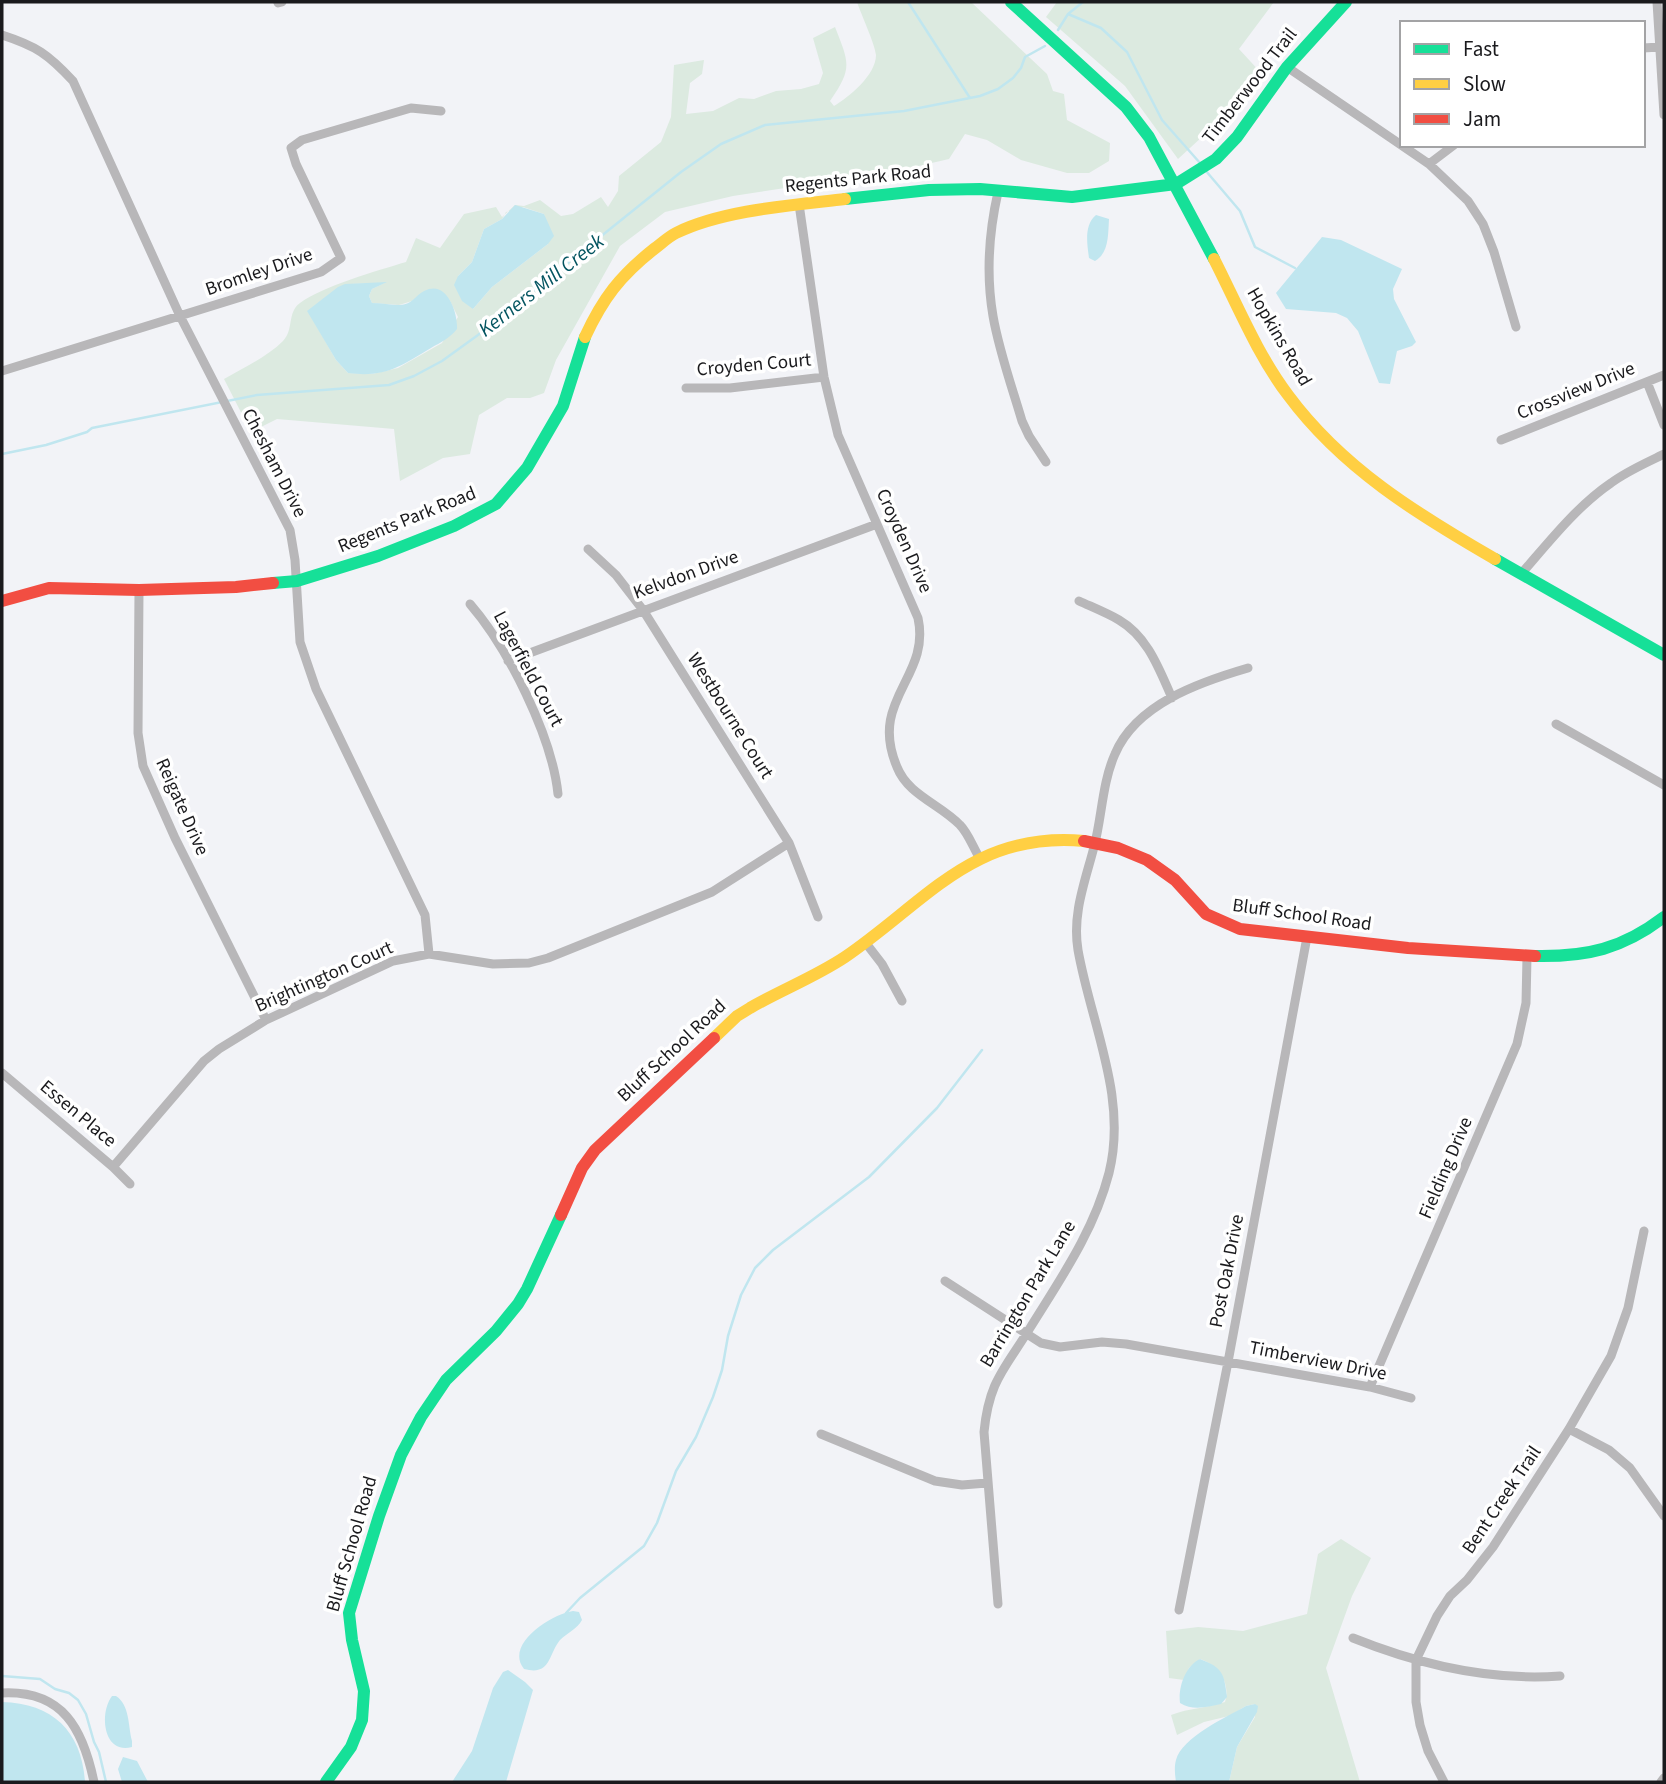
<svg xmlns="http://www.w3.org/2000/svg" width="1666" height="1784" font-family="'Source Sans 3',sans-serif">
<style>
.green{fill:#dceae0;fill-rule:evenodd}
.water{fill:#c0e6ef}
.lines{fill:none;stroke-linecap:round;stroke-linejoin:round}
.stream{stroke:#c0e6ef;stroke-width:2.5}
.street{stroke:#b8b7b9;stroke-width:9}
.fast{stroke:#16e098;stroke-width:12}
.slow{stroke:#ffcf43;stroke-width:12}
.jam{stroke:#f24e42;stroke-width:12}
.labels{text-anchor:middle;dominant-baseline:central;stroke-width:7;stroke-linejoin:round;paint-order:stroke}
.street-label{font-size:19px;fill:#1a1a1d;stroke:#fff}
.water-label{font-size:21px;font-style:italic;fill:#035460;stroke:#fff}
</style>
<rect width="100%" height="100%" fill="#f2f3f7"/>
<path class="green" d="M857,2h114l76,72 6,17 11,3 3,26 43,23 -1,18 -20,12h-22l-46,-13 -34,-20 -22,-6 -16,25 -52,12 -164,25 -68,16 -45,34 -64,114 -12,33 -14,5h-23l-28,17 -9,39 -27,4 -43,23 -6,-52 -117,-10 -26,13 -27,-53c19,-11 43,-22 59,-38 11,-11 4,-29 17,-38 21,-16 79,-33 106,-41l10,-24 24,10 24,-34 32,-7 6,10 13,-12 9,1 16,-6 21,16 12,-2 28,-17 7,10 10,-16 1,-15 42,-34 10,-25 3,-52 30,-5 -2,14 -12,9 -4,31 27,-3 26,-13 15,1 22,-8 25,-2 18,-5 4,-11 -10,-35 22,-11c14,36 18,41 -5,74l4,5c15,-9 42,-31 42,-51 -1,-11 -15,-41 -19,-53zM523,207l21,7 4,30 -56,43 -19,22 -15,-33 14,-14 12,-33 18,-10 4,-7zM384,283l-12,6 -3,7 3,7 27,2 13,-4 15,-11 22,9 9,18 -16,26 -44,25 -26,6 -24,-1 -12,-13 -28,-49 44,-27z
M1057,2h217l-35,47 23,25 -35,40 -49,45 -53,-73 -79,-69z
M1341,1539l30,19 -19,38 -26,72 34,114h-131l8,-35 18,-30v-13l-9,2 -17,10 -25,6 -27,13 -6,-20c18,-7 36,-7 54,-13 6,-20 -7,-37 -25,-43l-11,9 -5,12 -15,-2 -3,-47 32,-4 45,4 64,-17 11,-60z"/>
<path class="water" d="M515,205l29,9 10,22 -6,8 -56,43 -19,22 -11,-8 -8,-16 4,-9 14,-14 12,-33 18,-10z
M1096,215l13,4c-1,16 0,34 -14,42l-6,-3c-2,-15 -5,-33 7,-43z
M1322,237l19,3 61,29 -9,20 1,10 22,43 -4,4 -15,5 -7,33 -11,-1 -21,-52 -11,-13 -11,-5 -50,-4 -10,-16z
M387,282l-15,7 -3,7 3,7c9,0 19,2 28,2 11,0 15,-9 24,-14 23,-12 34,22 33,38 -8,10 -16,13 -26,19 -30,18 -46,30 -83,25l-12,-13 -29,-49 31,-24 7,-3z
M573,1611l6,1 3,8c-5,9 -15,13 -22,20 -12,15 -9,36 -36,29 -20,-25 28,-55 49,-58z
M1200,1659c23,9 24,14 27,38l-6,7c-14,3 -28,7 -41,-1 -2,-15 5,-37 20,-44z
M508,1670l17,12 8,8 -27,92h-54l20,-31 21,-63 10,-16z
M112,1696h4c14,9 12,30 16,45v6c-29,8 -33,-34 -20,-51z
M2,1702c51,1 80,30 83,80h-83z
M1255,1704l3,2 -1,6 -20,35 -8,35h-53c-1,-7 -2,-15 0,-22 6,-23 51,-43 70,-54z
M123,1757l14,4 11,21h-26l-4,-13z"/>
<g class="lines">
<path class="stream" d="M908,2l62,96
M1068,14l33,14 26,24 35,68 38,43
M1058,30l10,-16 15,-12
M1206,171l34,40 15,36 40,21
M2,454l44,-9 41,-13 5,-4 165,-33 132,-10 25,-9 28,-15 36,-26 203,-163 40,-28 44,-19 139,-14 76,-15 18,-7 15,-11 8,-10 4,-11 20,-11
M566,1613l14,-15 64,-52 13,-23 19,-52 20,-34 17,-40 9,-27 6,-34 13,-41 14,-27 18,-18 96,-73 68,-69 45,-58
M2,1676l38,3 15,10 14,4 9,7 8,14 8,28 5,10 7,30"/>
<path class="street" d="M1657,2l7,113
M278,3l4,-1
M2,35c34,11 46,19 71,46l107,235 110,214 5,30 5,82 16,47 109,226 4,39
M1643,48l17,-1
M1287,67l142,97 39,37 15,23 11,28 22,75
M1429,164l25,-19
M998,192c-9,40 -12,83 -5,124 6,35 19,71 29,105l7,15 17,26
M799,204l25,173 14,58 80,183c13,60 -50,81 -21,149 11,28 43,37 63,58 8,8 13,22 19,32
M2,371l319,-99 20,-14 -45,-94 -5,-16 11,-8 109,-32 30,3
M1647,382l17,43
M686,388h44l94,-11
M1501,440l163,-65
M588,549l28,26 27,35 146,233 29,74
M1521,574c28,-32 55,-67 90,-91 16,-12 35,-20 53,-29
M139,590l-1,143 5,33 32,72 91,182
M1079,601c13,6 28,12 40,19 29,17 40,49 53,78
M470,604c38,44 82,132 88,190
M508,661l369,-137
M1556,724l108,61
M865,942l17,22 20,37
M2,1073l111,94 17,17
M113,1167l91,-106 15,-12 47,-29 127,-59 36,-7 64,10 36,-1 19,-5 164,-66 77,-49
M945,1281l96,62 19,4 42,-5 24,2 244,43 41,11
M1370,1387l147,-343 9,-41 1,-46
M1569,1429l40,21 21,18 34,48
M821,1434l114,47 27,4 25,-2
M998,1604l-14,-172c5,-51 20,-62 46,-104 31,-50 64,-97 79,-155 19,-76 -18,-149 -31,-223 -6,-36 7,-68 16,-103 8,-30 8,-64 21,-93 21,-50 85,-72 133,-86
M1179,1610l49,-248 79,-425
M1353,1638c67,27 136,43 207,38
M2,1693c61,-3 81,36 92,89
M1444,1782l-16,-31 -8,-26 -4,-23v-42l21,-44 13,-20 17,-16 26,-33 76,-118 42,-73 17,-48 16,-77
M1661,1782l3,-4"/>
<path class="fast" d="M1011,2l115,105 23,30 65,122
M845,199l84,-9 51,-1 92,8 104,-13 40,-25 21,-22 50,-70 59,-65
M1495,559l169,96
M273,583l24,-2 81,-25 76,-30 42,-22 31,-36 36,-62 22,-69
M1535,956c52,1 87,-7 129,-39
M326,1782l25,-35 11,-27 2,-29 -12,-51 -3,-27 30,-97 22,-61 20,-38 25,-37 50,-49 22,-27 9,-15 34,-74"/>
<path class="slow" d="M1214,259c23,45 43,95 74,136 54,73 129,119 207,164
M585,337c18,-39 35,-61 69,-88 7,-5 14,-12 22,-16 46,-23 118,-28 169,-34
M714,1038l23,-22 13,-8c31,-18 65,-31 95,-51 82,-56 128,-126 239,-116"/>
<path class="jam" d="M2,601l47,-13 90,2 97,-3 37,-4
M1084,841l34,7 29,12 28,20 31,34 34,15 168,19 127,8
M561,1215l21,-47 13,-18 119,-112"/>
</g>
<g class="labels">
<g class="street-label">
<text transform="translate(1250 86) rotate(-52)">Timberwood Trail</text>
<text transform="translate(858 179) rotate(-6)">Regents Park Road</text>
<text transform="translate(259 272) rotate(-19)">Bromley Drive</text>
<text transform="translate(1279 337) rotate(60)">Hopkins Road</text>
<text transform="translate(754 365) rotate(-5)">Croyden Court</text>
<text transform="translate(1576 391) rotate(-22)">Crossview Drive</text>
<text transform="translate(274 463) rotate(63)">Chesham Drive</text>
<text transform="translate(407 520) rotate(-22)">Regents Park Road</text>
<text transform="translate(904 541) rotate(66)">Croyden Drive</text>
<text transform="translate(686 575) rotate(-20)">Kelvdon Drive</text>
<text transform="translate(528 669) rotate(62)">Lagerfield Court</text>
<text transform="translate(730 716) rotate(58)">Westbourne Court</text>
<text transform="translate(182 807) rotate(66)">Reigate Drive</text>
<text transform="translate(1302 915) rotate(8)">Bluff School Road</text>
<text transform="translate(324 977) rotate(-24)">Brightington Court</text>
<text transform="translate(672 1051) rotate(-43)">Bluff School Road</text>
<text transform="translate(78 1114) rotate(40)">Essen Place</text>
<text transform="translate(1446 1168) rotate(-67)">Fielding Drive</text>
<text transform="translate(1227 1271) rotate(-79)">Post Oak Drive</text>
<text transform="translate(1028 1294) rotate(-59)">Barrington Park Lane</text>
<text transform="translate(1318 1361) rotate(11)">Timberview Drive</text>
<text transform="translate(1502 1500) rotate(-56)">Bent Creek Trail</text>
<text transform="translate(352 1544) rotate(-74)">Bluff School Road</text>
</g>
<g class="water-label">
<text transform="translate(541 285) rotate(-38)">Kerners Mill Creek</text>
</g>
</g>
<rect width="1666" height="1784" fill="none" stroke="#1a1a1d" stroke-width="7"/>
<rect x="1400" y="21" width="245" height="126" fill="#ffffff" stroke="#a3a3a5" stroke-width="2"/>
<rect x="1414" y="44" width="35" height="10" fill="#16e098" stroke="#a3a3a5" stroke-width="2"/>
<text x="1463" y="56" font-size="21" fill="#1a1a1d">Fast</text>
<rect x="1414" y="79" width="35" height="10" fill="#ffcf43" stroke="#a3a3a5" stroke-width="2"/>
<text x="1463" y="91" font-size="21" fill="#1a1a1d">Slow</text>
<rect x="1414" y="114" width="35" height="10" fill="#f24e42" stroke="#a3a3a5" stroke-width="2"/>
<text x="1463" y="126" font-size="21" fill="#1a1a1d">Jam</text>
</svg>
